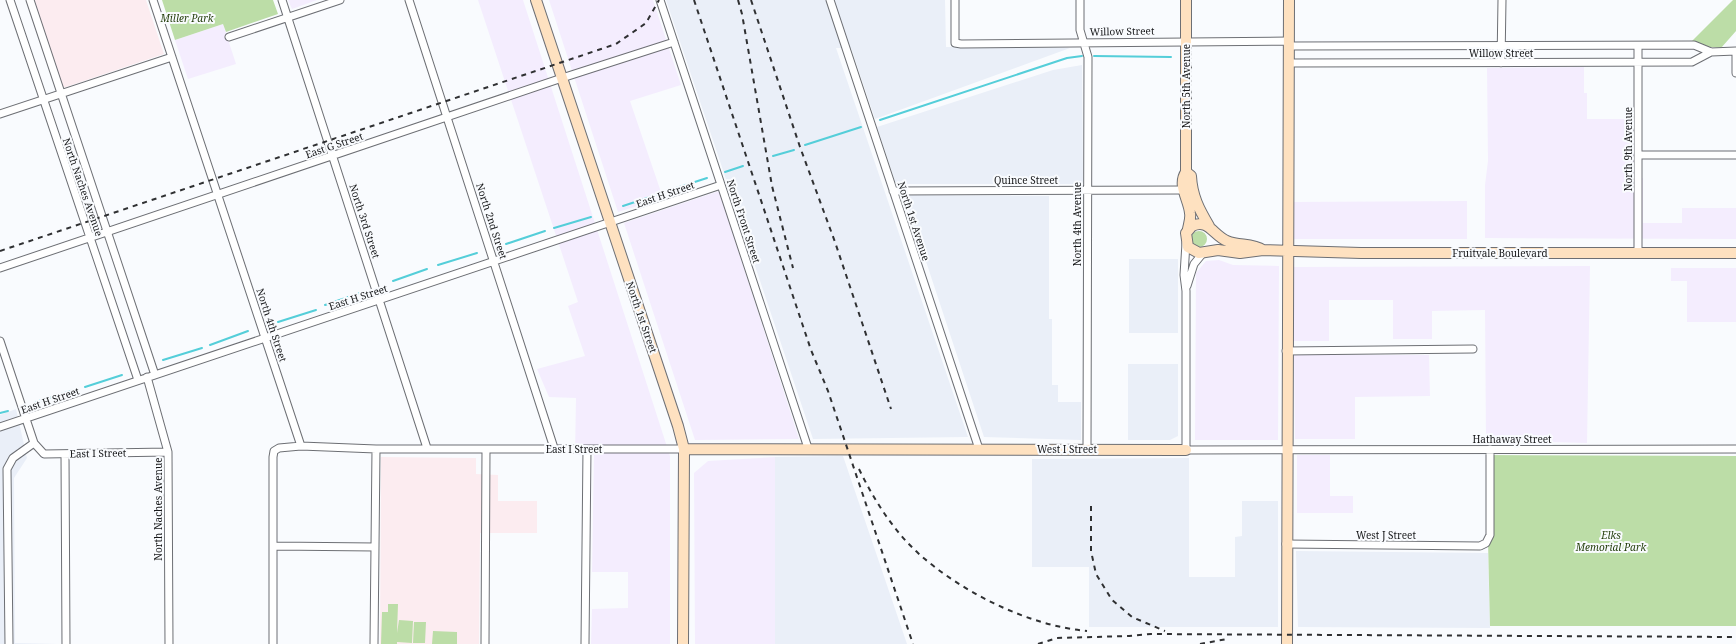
<svg xmlns="http://www.w3.org/2000/svg" width="1736" height="644" font-family="'Noto Serif',serif">
<style>
.commercial{fill:#f4edfe}
.built{fill:#eaeff8}
.education{fill:#fcecf0}
.green{fill:#bcdda7}
.lines{fill:none;stroke-linecap:round;stroke-linejoin:round}
.stream{stroke:#54ced9;stroke-width:2}
.street-casing{stroke:#6d6f74;stroke-width:9}
.secondary-casing{stroke:#6d6f74;stroke-width:12}
.street{stroke:#fff;stroke-width:7}
.secondary{stroke:#fee1c0;stroke-width:10}
.rail{stroke:#2f3032;stroke-width:2;stroke-dasharray:5 5;stroke-linecap:butt}
.labels{text-anchor:middle;dominant-baseline:central;stroke-width:4;stroke-linejoin:round;paint-order:stroke}
.park-label{font-size:10px;font-style:italic;fill:#1f3a06;stroke:#f9fbfe}
.street-label{font-size:10px;fill:#17181a;stroke:#f9fbfe}
</style>
<rect width="100%" height="100%" fill="#f9fbfe"/>
<path class="commercial" d="M288,0h29l-25,9z
M478,0h45l147,456v188h-79l1,-35 36,-1v-36h-36l2,-117h-19l1,-57 -27,-1 -12,-28 48,-13 -17,-50 10,-4z
M549,0h104l28,85 -51,16 33,97 -45,14z
M223,24l13,40 -48,15 -13,-39z
M1584,67v26h3v26h46l1,59h9v45h39v-15h54v31l-251,-1v-53l3,-24 -1,-93z
M719,191l80,248 -104,1 -71,-217z
M1467,201v38h-174v-37z
M1219,260l14,5 46,1 -1,174h-83l1,-167 10,-12z
M1590,266l-3,177 -101,-3 -1,-130 -53,1v28h-39v-39h-64v41h-35v-74z
M1671,268h65v54h-49v-41h-16z
M1294,355h135l1,41 -75,1v42h-60z
M1297,455h33v41h23v17h-56z
M775,457v187h-80l-1,-171 14,-12z"/>
<path class="built" d="M666,0h279l1,47 124,1 -195,71 -24,-71h-15l132,389 -155,2z
M1082,65l1,119h-187l-19,-57 176,-57z
M907,195l142,1v123h3v66h6v17h23v38l-97,-3 -75,-227z
M1129,259h49v74h-49z
M1128,364h50v72l-8,4h-42z
M16,409l11,49 -13,20 1,165 44,1h-59v-229z
M843,456l64,188h-132v-187z
M1189,458v119h46v-40l7,-1v-35h36v126h-189v-60h-57v-108z
M1296,551l192,2 2,75 -192,-1z"/>
<path class="education" d="M34,0h112l18,54 -101,34z
M381,457l95,1v16l22,1v26h39v32h-57l-1,111h-99z"/>
<path class="green" d="M162,0h111l5,14 -52,18 -3,-8 -48,16z
M1733,0h3v31l-15,17 -11,-1 -18,-6z
M1191 239a8 8 0 1 1 16 0a8 8 0 1 1-16 0Z
M1486,455l250,1v170h-246z
M388,604h10l-1,29 2,-13 14,1 -1,22 -15,-1v2h-16l1,-32h6z
M414,622h12l-1,21h-12z
M433,631l24,1v12h-25z"/>
<g class="lines">
<path class="stream" d="M1094,56l77,1
M880,120l187,-62 15,-2
M805,145l56,-18
M773,156l21,-6
M725,172l18,-6
M670,190l37,-12
M623,206l36,-12
M554,228l37,-11
M506,244l39,-13
M438,265l39,-12
M393,281l34,-12
M325,305l35,-12
M278,322l38,-12
M210,345l38,-14
M163,360l39,-12
M85,387l37,-12
M36,402l38,-12
M0,413l8,-2"/>
<defs>
<path id="street" d="M10,0l128,380
M30,0l125,375
M153,0l148,446
M282,0l145,448
M409,0l145,448
M660,0l148,448
M830,0l149,449
M955,0v43l6,1 327,-3
M1080,0v30l8,27 -1,392
M229,37l111,-37
M1288,46l406,-1 17,7 25,-1
M1736,51v22
M1289,63l403,-1 19,-10
M1501,63l1,-63
M0,114l172,-57
M1639,155h97
M893,191l290,-1
M1186,243l-2,32 2,16v159l550,-1
M1638,253v-207
M0,268l562,-190 112,-36
M1187,286l7,-22 9,-11
M0,341l34,102 10,11 124,-2
M1286,351l187,-2
M147,377l21,75 1,192
M0,427l721,-242
M65,454l1,190
M1286,544l194,2 6,-3 4,-8v-86
M274,546l101,1
M9,644l-2,-175 6,-11 21,-15
M273,644v-187l1,-6 5,-3 22,-2 75,3h308
M374,644l2,-195
M485,644l1,-195
M585,644l2,-195"/>
<path id="secondary" d="M536,0l142,426 6,23 -1,195
M1186,0v172c-9,13 3,28 4,41 1,5 -1,11 -2,16
M1186,172l5,4c1,20 8,33 18,50
M1263,250c-11,-7 -24,-4 -36,-9 -14,-6 -19,-23 -35,-15l-6,7 2,14 11,6 19,-3 22,3 23,-3 98,3h375
M684,449l502,1
M1287,644l2,-644"/>
</defs>
<use href="#street" class="street-casing"/>
<use href="#secondary" class="secondary-casing"/>
<use href="#street" class="street"/>
<use href="#secondary" class="secondary"/>
<path class="rail" d="M694,0l117,350 17,41 85,253
M738,0l4,14 30,172 21,82
M751,0l49,147 35,95 56,167
M0,251l616,-207 30,-21 13,-23
M859,469c15,31 34,61 59,84 43,39 111,73 169,78
M1091,506v45l5,23 16,26 20,17 33,14
M1038,644l19,-6 72,-2 22,-2 585,3
M1200,644l27,-5"/>
</g>
<g class="labels">
<g class="park-label">
<text x="187" y="18">Miller Park</text>
<text x="1611" y="535">Elks<tspan x="1611" dy="12">Memorial Park</tspan></text>
</g>
<g class="street-label">
<text transform="translate(1122 31) rotate(-1)">Willow Street</text>
<text x="1501" y="53">Willow Street</text>
<text transform="translate(1186 86) rotate(-90)">North 5th Avenue</text>
<text transform="translate(334 145) rotate(-19)">East G Street</text>
<text transform="translate(1628 149) rotate(-90)">North 9th Avenue</text>
<text x="1026" y="180">Quince Street</text>
<text transform="translate(83 187) rotate(71)">North Naches Avenue</text>
<text transform="translate(665 194) rotate(-19)">East H Street</text>
<text transform="translate(365 221) rotate(72)">North 3rd Street</text>
<text transform="translate(492 221) rotate(72)">North 2nd Street</text>
<text transform="translate(744 221) rotate(72)">North Front Street</text>
<text transform="translate(914 221) rotate(72)">North 1st Avenue</text>
<text transform="translate(1077 224) rotate(-90)">North 4th Avenue</text>
<text x="1500" y="253">Fruitvale Boulevard</text>
<text transform="translate(358 297) rotate(-18)">East H Street</text>
<text transform="translate(642 317) rotate(71)">North 1st Street</text>
<text transform="translate(272 325) rotate(72)">North 4th Street</text>
<text transform="translate(50 400) rotate(-19)">East H Street</text>
<text x="1512" y="439">Hathaway Street</text>
<text x="574" y="449">East I Street</text>
<text x="1067" y="449">West I Street</text>
<text transform="translate(98 453) rotate(-1)">East I Street</text>
<text transform="translate(158 509) rotate(-90)">North Naches Avenue</text>
<text x="1386" y="535">West J Street</text>
</g>
</g>
</svg>
